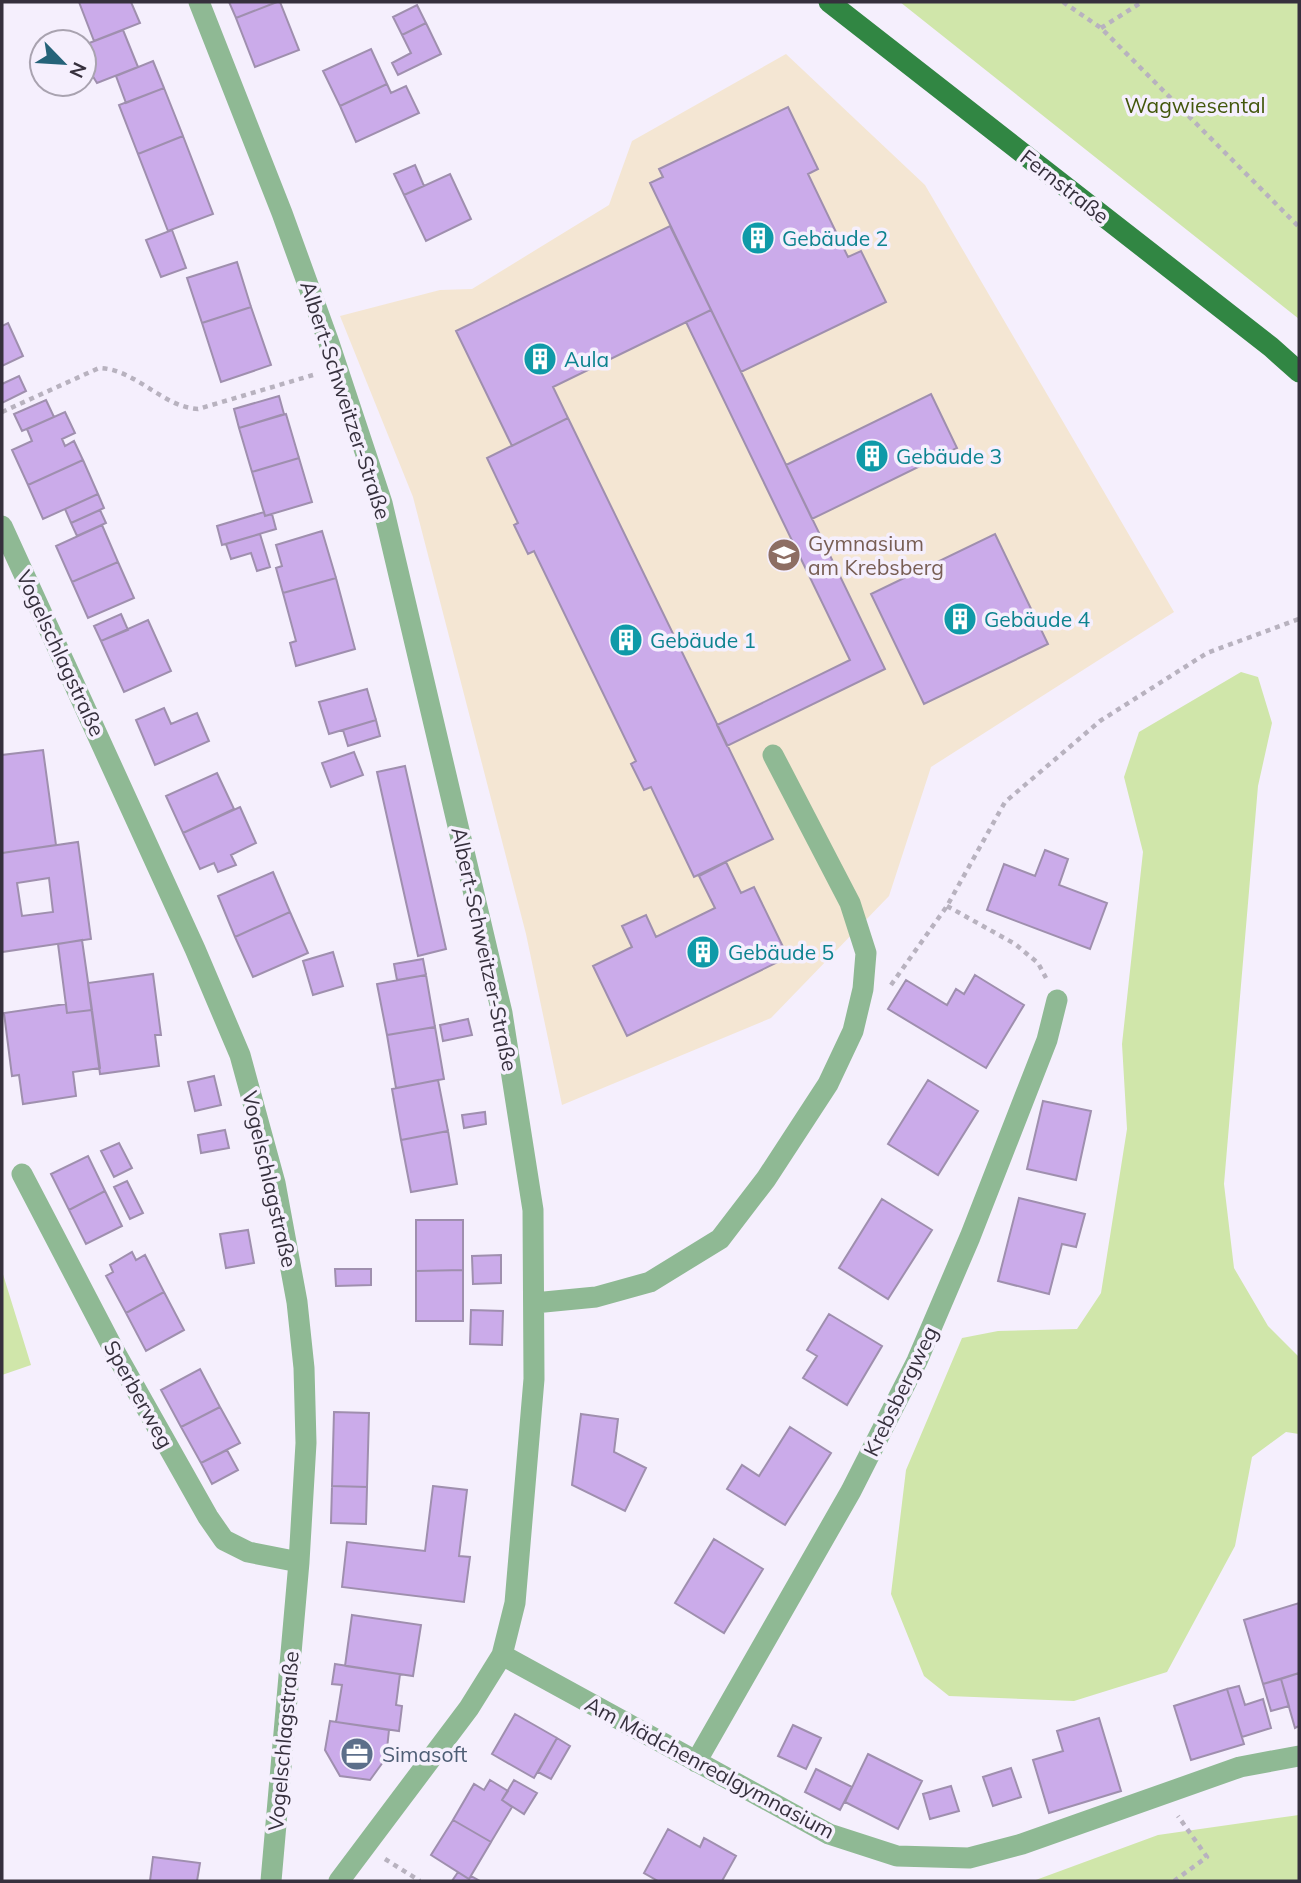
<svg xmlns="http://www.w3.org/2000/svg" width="1301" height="1883" font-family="Mulish,sans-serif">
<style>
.education{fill:#f4e6d3}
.green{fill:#d0e6aa}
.building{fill:#cbabea;stroke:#9f8fae;stroke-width:2;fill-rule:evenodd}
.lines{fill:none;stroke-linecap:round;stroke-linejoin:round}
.path{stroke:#b8b2bf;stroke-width:4.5;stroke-dasharray:5 5;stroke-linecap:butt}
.minor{stroke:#8fb994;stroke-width:21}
.major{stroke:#318643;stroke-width:21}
.labels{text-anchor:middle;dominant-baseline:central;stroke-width:7;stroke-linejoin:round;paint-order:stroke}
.park-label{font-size:21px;fill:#43570c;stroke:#f5effd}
.street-label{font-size:21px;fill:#36303d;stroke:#f5effd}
.culture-label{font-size:21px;fill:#0d838f;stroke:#f5effd;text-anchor:start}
.education-label{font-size:21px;fill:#785e54;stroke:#f5effd;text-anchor:start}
.service-label{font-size:21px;fill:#4e5e75;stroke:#f5effd;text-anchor:start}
</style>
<rect width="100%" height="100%" fill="#f5effd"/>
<path class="education" d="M786,54l139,131 249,427 -243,155 -42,129 -118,122 -209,87 -36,-171 -113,-437 -73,-181 100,-26 32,-1 137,-84 23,-64z"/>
<path class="green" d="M900,2h399v317z
M1241,672l17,5 14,46 -14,63 -34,398 10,84 34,58 31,31v77l-13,-2 -34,25 -17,89 -68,126 -93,29 -125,-5 -25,-20 -33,-82 15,-124 56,-132 36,-7 79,-2 24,-36 26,-164 -5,-85 21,-192 -19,-75 15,-45z
M2,1271l29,94 -29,10z
M1299,1815v66h-266l125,-46z"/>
<path class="building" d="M79,2h52l9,21 -46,18z
M229,2h48l-41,16z
M277,2h3l19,48 -44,17 -19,-49z
M417,5l9,18 -24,12 -9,-18z
M426,23l15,31 -43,21 -6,-12 19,-10 -9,-18z
M123,30l15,37 -41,16 -13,-21v-17z
M371,49l16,35 -47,22 -17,-35z
M153,61l11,27 -38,15 -10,-27z
M387,84l4,9 15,-7 13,27 -63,29 -16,-36z
M164,88l19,48 -45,18 -19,-49z
M788,107l30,62 -10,5 40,83 13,-6 25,51 -145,70 -91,-189 13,-6 -4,-8z
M183,136l30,78 -45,17 -30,-77z
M415,165l9,21 -20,9 -10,-21z
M450,174l21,45 -45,22 -22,-46z
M670,226l41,84 -158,77 15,31 -56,28 -56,-115z
M172,230l14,38 -25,9 -15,-37z
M237,262l14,45 -49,16 -15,-45z
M251,307l20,58 -50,17 -19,-59z
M711,310l174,359 -158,77 -10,-21 133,-65 -164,-338z
M8,323l15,33 -21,10v-40z
M19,376l7,15 -24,12v-19z
M931,394l26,54 -145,71 -26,-54z
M279,396l5,18 -45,14 -5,-19z
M46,400l8,17 -32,14 -8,-17z
M65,412l10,21 -13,6 3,7 9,-5 9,19 -55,25 -16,-35 20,-9 -5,-12z
M286,414l13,44 -47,14 -13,-44z
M568,418l205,421 -79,38 -43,-90 -7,3 -13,-26 5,-3 -102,-210 -6,3 -14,-29 4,-2 -31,-65z
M299,458l13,44 -47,14 -13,-44z
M83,460l15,34 -55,25 -15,-34z
M98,494l6,14 -33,15 -6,-14z
M100,510l6,13 -29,13 -6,-13z
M264,512l1,4 7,-2 4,15 -54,16 -5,-19z
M102,525l16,37 -46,20 -16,-36z
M322,531l14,47 -53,15 -7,-25 6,-2 -6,-21z
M260,534l10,33 -13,4 -6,-18 -20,6 -5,-15z
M995,534l53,110 -124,60 -53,-110z
M118,562l16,36 -46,20 -16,-36z
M336,578l19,71 -59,17 -6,-23 6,-2 -13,-48z
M121,614l7,16 -27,11 -7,-15z
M148,620l23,51 -47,21 -23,-51z
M367,689l9,31 -47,14 -10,-32z
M164,708l7,16 26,-11 12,28 -54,24 -19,-45z
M376,720l4,16 -32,10 -5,-16z
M43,750l13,95 -54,8v-98z
M354,752l9,23 -32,12 -9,-24z
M405,766l41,183 -28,7 -41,-184z
M217,773l17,36 -51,24 -17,-37z
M240,807l16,36 -25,12 5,10 -18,7 -4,-9 -14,6 -17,-36z
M78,842l13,97 -89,13v-99zM49,878l4,34 -31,4 -5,-33z
M1045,850l23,9 -9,26 48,18 -17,46 -103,-39 17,-46 31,12z
M726,862l15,31 13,-6 34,70 -161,79 -34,-70 39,-19 -10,-21 24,-11 10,22 59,-29 -16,-32z
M273,872l17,40 -55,25 -17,-41z
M290,912l18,41 -55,24 -18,-40z
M82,940l10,70 -25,3 -9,-69z
M333,952l10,34 -30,9 -10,-34z
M423,959l3,16 -29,5 -3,-16z
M153,974l8,61h-6l4,31 -59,8 -12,-91z
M426,975l9,52 -48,8 -10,-51z
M975,975l49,30 -38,63 -98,-59 18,-29 41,25 9,-16 8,5z
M66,1004l1,9 25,-3 8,58 -27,4 3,24 -53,8 -4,-29 -7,1 -8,-63z
M468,1019l4,16 -29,6 -3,-16z
M435,1027l9,52 -48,9 -9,-53z
M214,1076l7,29 -26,6 -7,-29z
M438,1080l10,51 -47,9 -9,-51z
M928,1080l50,31 -40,64 -50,-31z
M1043,1101l48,10 -15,69 -49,-11z
M485,1112l1,12 -22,4 -2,-13z
M225,1130l4,18 -28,5 -3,-18z
M448,1131l9,53 -46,8 -10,-52z
M119,1143l13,25 -18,9 -13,-26z
M88,1156l17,35 -36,19 -18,-36z
M127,1181l16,32 -13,6 -16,-32z
M105,1191l17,35 -36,18 -17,-34z
M1019,1198l66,16 -9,33 -14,-3 -13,50 -51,-13z
M882,1199l50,31 -44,69 -49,-31z
M416,1220h47v50l-47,1z
M248,1230l6,33 -28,5 -6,-34z
M132,1252l4,8 9,-5 19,37 -38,21 -20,-37 7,-4 -3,-7z
M501,1255v28l-28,1 -1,-28z
M335,1269h36v16l-35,1z
M463,1270v51h-47v-50z
M164,1292l20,38 -38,21 -20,-38z
M471,1310l32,1 -1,34 -32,-1z
M829,1314l53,32 -35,59 -44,-27 14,-22 -10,-6z
M200,1369l20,38 -39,20 -20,-37z
M220,1407l20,36 -39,20 -20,-36z
M334,1412l35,1 -2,74 -35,-1z
M581,1414l37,5 -4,33 32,16 -21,43 -53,-26z
M790,1427l41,26 -46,72 -58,-36 15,-24 17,11z
M227,1450l11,20 -26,14 -11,-21z
M332,1486l35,1 -1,37 -35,-1z
M433,1486l34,4 -8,66 11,1 -6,45 -122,-15 5,-45 78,9z
M714,1539l49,30 -39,64 -49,-30z
M1299,1603v70l-36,11 -19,-64z
M352,1615l69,10 -8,51 -68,-10z
M335,1664l65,10 -4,31 6,1 -3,25 -63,-9 6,-37 -10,-1z
M1299,1673v53l-4,2 -14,-49z
M1281,1679l8,27 -18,5 -8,-27z
M1239,1686l6,19 18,-6 8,29 -29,9 -15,-48z
M1227,1689l17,55 -53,16 -17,-54z
M515,1714l42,24 -23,40 -42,-24z
M1099,1718l22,73 -72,22 -16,-53 30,-9 -6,-20z
M330,1721l59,9 -3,28 -16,22 -30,-4 -15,-26z
M793,1725l28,13 -15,31 -28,-13z
M557,1738l13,8 -19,33 -13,-7z
M868,1754l54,27 -24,48 -53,-27z
M1011,1768l10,29 -28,9 -10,-29z
M816,1769l36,18 -12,23 -35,-18z
M490,1780l18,11 -6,9 10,7 -21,35 -38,-22 21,-36 10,6z
M514,1780l23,13 -13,21 -22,-14z
M951,1786l8,25 -29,8 -7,-25z
M453,1820l38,22 -22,37 -38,-24z
M668,1829l32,18 4,-9 32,18 -14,25h-64l-14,-8z
M153,1857l47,6 -3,18h-47z
M458,1872l11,7 2,-3 9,5h-28z"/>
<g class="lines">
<path class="path" d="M1063,2l38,26 198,199
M1101,28l41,-26
M2,412l97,-44c37,1 63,39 99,41l115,-34
M947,906l68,38 23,19 8,15
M891,985l56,-79 58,-104 95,-81 107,-68 92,-34
M385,1859l35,22
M1174,1881l33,-24 -29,-41"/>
<path class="minor" d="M199,2l83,211 46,127 54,163 120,510 31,197 1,169 -19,224 -13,52 -33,53 -130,173
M2,526l193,423 45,106 35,128 22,119 7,66 2,75 -7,119 -28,319
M22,1174l94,180 92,163 16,23 24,12 51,10
M534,1303l62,-6 54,-15 70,-43 46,-60 62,-95 25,-53 10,-42 3,-36 -16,-50 -77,-148
M502,1655l327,179 68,22 72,2 53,-14 218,-77 59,-11
M696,1762l155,-271 66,-130 53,-124 77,-197 10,-40"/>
<path class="major" d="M829,2l442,345 28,25"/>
</g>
<defs>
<symbol id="building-disc" viewBox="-11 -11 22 22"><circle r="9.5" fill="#0f9aa8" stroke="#f5effd"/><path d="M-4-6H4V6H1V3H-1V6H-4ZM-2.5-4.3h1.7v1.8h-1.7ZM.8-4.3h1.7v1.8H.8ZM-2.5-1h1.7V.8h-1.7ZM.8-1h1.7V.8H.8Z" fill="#fff"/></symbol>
<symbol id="school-disc" viewBox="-11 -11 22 22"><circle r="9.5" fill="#8d6e63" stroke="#f5effd"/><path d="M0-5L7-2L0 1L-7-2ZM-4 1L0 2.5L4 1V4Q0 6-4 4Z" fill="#fff"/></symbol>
<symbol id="office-disc" viewBox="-11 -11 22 22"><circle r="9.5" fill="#5c6f8a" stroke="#f5effd"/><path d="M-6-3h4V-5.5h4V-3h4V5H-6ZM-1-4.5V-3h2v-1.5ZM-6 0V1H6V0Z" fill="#fff"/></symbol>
</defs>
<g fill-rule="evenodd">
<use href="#building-disc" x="739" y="219" width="38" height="38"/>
<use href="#building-disc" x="521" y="340" width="38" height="38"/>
<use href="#building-disc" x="853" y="437" width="38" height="38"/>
<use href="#school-disc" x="765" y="536" width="38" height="38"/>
<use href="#building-disc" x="941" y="600" width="38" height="38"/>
<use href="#building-disc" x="607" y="621" width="38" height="38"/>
<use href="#building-disc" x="684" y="933" width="38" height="38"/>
<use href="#office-disc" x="338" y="1735" width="38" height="38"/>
</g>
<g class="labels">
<g class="park-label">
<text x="1195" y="105">Wagwiesental</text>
</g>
<g class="street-label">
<text transform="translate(1065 186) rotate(38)">Fernstraße</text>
<text transform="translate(346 400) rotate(72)">Albert-Schweitzer-Straße</text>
<text transform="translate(61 653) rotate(65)">Vogelschlagstraße</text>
<text transform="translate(485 949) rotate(78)">Albert-Schweitzer-Straße</text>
<text transform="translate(270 1179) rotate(77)">Vogelschlagstraße</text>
<text transform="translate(900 1391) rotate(-64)">Krebsbergweg</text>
<text transform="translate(139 1394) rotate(61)">Sperberweg</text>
<text transform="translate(283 1741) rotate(-85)">Vogelschlagstraße</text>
<text transform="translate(710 1767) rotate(28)">Am Mädchenrealgymnasium</text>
</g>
<g class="culture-label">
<text x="782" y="238">Gebäude 2</text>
<text x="564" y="359">Aula</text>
<text x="896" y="456">Gebäude 3</text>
<text x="984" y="619">Gebäude 4</text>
<text x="650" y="640">Gebäude 1</text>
<text x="728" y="952">Gebäude 5</text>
</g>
<g class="education-label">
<text x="808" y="543">Gymnasium<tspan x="808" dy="24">am Krebsberg</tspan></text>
</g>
<g class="service-label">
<text x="382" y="1754">Simasoft</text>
</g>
</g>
<rect width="1301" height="1883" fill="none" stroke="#36303d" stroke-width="7"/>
<g transform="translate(63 63) rotate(115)"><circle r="33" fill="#f5effd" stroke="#a9a3b0" stroke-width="2"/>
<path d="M0-5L12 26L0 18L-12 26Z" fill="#256379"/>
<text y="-10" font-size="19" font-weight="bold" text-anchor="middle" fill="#36303d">N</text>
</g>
</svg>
